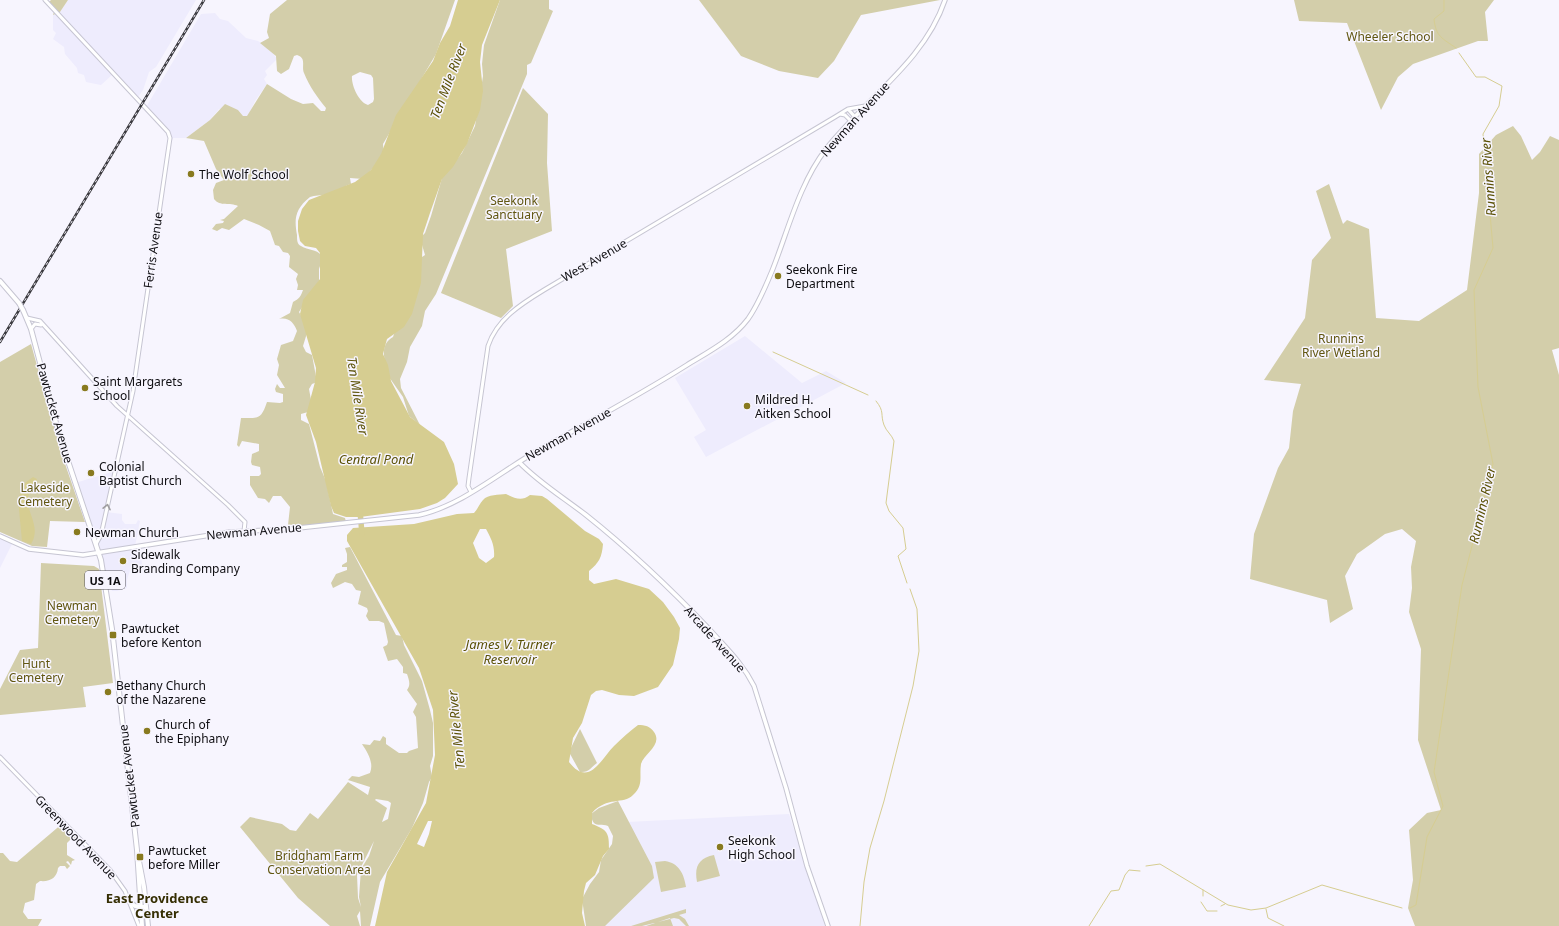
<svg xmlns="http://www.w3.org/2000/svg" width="1559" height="926" font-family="'Noto Sans',sans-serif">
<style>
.built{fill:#eeecfd}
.green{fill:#d3ceaa;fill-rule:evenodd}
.water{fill:#d6cd91;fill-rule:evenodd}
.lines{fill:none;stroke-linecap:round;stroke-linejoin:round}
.stream{stroke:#d6cd91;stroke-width:1}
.river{stroke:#d6cd91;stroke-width:5.5}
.tertiary-casing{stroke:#c6c5d2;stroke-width:5}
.secondary-casing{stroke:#c6c5d2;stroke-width:5.5}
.primary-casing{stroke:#c6c5d2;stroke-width:6}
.tertiary{stroke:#fff;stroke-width:3}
.secondary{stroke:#fff;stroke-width:3.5}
.primary{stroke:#fff;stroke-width:4}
.rail-casing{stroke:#3a393e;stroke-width:2.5}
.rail{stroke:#f7f5fe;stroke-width:1;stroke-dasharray:3;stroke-linecap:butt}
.primary-bridge-casing{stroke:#c6c5d2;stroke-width:6;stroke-linecap:butt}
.primary-bridge{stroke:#fff;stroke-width:4}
.oneway{stroke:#9f9ea0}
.poi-dot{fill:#887a1f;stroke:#f7f5fe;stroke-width:1.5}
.labels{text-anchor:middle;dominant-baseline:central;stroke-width:3;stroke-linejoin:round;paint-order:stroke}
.shield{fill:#f7f5fe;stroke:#545358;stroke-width:1}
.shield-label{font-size:11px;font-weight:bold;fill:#0e0d11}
.park-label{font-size:12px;fill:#615610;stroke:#f7f5fe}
.street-label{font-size:12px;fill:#0e0d11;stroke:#f7f5fe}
.poi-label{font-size:12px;fill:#0e0d11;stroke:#f7f5fe;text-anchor:start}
.water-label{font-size:13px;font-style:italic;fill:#5b5106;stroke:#f7f5fe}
.neighbourhood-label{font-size:13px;font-weight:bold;fill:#352e03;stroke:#f7f5fe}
</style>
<rect width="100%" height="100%" fill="#f7f5fe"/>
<path class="built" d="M68,0h128l-40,67 -7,5 -6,18 -7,10 -24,-25 -11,10 -15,-3 -2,-7 -6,-2 -1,-5 -12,-14 -1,-7 -11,-8 3,-6 -3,-3v-15l7,-3z
M215,13l5,6 8,2 18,17 12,3 13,9 6,9 -12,12 2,4 -3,4 3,5 -12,17 -7,15h-5l-5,-6 -19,-1 -9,11 -24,18h-13l-3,8 -3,-12 -22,-25 56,-95z
M745,336l57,47 24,-12 20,12 -140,74 -12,-20 12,-7 -31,-52z
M115,471l-9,41 16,2v6l3,4h11l2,-4 2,1 -5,25h10l2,2 -11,2 5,2 1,15h-11l-4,13v8l-10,3h-5l-1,-3h-4l-6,-28 -26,-77z
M0,538l12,6 -12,24z
M789,814l36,112h-225l53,-53 -26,-51z"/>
<path class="green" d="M51,0h17l-8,12 -7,3 1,-3 -7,-8z
M287,0h168l-19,54 -53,90 1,12 -21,23 -13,-1 1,6c-5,1 -6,3 -10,6 -9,6 -21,4 -31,7 -15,12 -16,22 -13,38 0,5 0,9 4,11 8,5 15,2 22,11l-4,12v12l-20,31 6,11 2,10 -4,13 3,6 6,3 5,27 -5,2 -3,5 2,11 -3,12 -7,2v6l8,4 11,43 6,14 7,33 12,4 1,4 -52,8 1,-5h-7l2,-18 -9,-11h-8l-4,7 -4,-4 -7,-1 -8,-13v-9h9l2,-2 -1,-7 -8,-2 -1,-3 1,-8 7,-3v-7l-17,-3 -3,6 -2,-2 4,-27c17,0 20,2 26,-16l13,1 3,-1v-8l-7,-2 -1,-3 2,-5 3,4h5l-8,-13 2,-10 -2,-6 4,-14 12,-4 4,-10c-3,-8 -8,-14 -18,-12l11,-6 3,-11c6,-3 8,-6 10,-12h-6l1,-5 -2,-6 2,-5 -9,-7 1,-11 -2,-3 -5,-1 -4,-6 -4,-1 -5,-14 -11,-6 -15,-6 -15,11 -7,-2 -5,3 -5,-2 4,-5 7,-1 1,-2 -4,-1 4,-1 14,-13c-8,-4 -18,1 -24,-7l-1,-9 3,-7 8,-3 -8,-11 -12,-28 -18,-3 24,-18 15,-16 13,6 5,6h4l20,-32 24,15 12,5 10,-1 8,8h4l1,-3c-8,-10 -17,-22 -22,-35 -3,-7 3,-15 -7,-18l-3,1 -5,13 -8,5 -4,-3 -1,-15 -16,-13 9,-5 -2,-6 3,-18zM360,72l11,3 2,3 1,21 -1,3 -5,3c-9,-2 -17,-20 -16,-29z
M500,0h49v9l4,2 -22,52 -4,2v9l-91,220 -11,17 -3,15 -12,21 -3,15 -7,17 1,9 19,37 -11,-9 -6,-19 -14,-20v-5c-5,-11 -10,-27 4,-35l26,-78 6,-4 -5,-17 5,-5 6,-17 11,-38 20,-25 13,-27 8,-50 -1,-12 2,-19z
M699,0h241l-79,15 -27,46 -16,17 -39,-7 -38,-15z
M1294,0h200l-9,12 3,29h-10l-65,23 -15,13 -17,33 -34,-87 -48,-2z
M523,88l25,26 -1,49 5,68 -46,18 7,57 -12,12 -60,-25z
M1513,126l8,10 11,24 8,-8 10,-16 9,4v208l-7,2 7,25v551h-144l-7,-18 5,-28 -4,-50 18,-17 14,-3 -23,-70 3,-91 -12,-37 3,-24 -1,-21 5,-26 -14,-12 -17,5 -28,20 -12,22 8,33 -23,14 -3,-23 -77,-21 4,-45 24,-66 11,-20 4,-37 8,-27 -37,-4 41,-62 7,-58 19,-22 -15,-47 13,-7 14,40 4,-4 22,9 7,89 43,3 48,-31 12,-97v-39l17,-19z
M31,344l30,108 24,70 -35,-1 -3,26 -15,-1 -32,-14v-170z
M350,547l46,88 6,1 2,9 18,36 8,29 3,13v33l-3,10 2,11 -3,5 -6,21 -11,25 -32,54 -10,44h-9l-1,-15 -3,5 3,10h-30l-32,-28 -58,-71 10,-10 32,7 8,6 6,1 14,-18 8,6 30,-37 20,13 2,-8 -22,-7 4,-4 7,1 11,-4c4,-10 -2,-20 -8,-29l8,1 4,-5 6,1 3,-5 3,2v6l13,9h8l2,-2 9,-3 -2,-31 -3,-5 4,-8 -10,-14c4,-5 2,-10 0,-16l-4,-1v-6l-6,-8 -9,2 -5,-14 4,-2 1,-3 -4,-19 -5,-2h-10l-3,-5 2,-5 -1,-3 -9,-4 3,-13 -5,-1 -4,-6 -7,-2 -12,6 -2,-5 5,-9 11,-4v-3h-5v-2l5,-3v-8l-2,-6zM376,799l12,2 3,2 -3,16 -6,3 5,-14 -12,-8zM374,841l-5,15 -8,13 -2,28 2,10 -3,-9 -1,-23z
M41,563l53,3 5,3 14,114 -30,4 3,20 -86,8v-26l20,-39 18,-2z
M580,729l17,34c-6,4 -8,10 -17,9l-11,-20z
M618,801l34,65 2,12 -49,48h-19l-4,-27 8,-15 9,-12 2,-12 11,-16 1,-8 -5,-10c-9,-4 -15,4 -17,-12l8,-6z
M63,823l14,14 -6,2 -4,4v12l8,5 -3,1 -1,4 -3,-4 -2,1 4,4 -3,3 -2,-3h-5l-2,2c-1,10 -8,14 -18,13l-4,3 -2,16 -9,3 -2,9 5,7h14l-4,7h-38v-73h3l7,8 7,1z
M714,855l6,21 -23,6c-3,-16 2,-24 17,-27z
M665,861c14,2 19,13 21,26l-25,5 -6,-30z
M686,909v4l-7,2 6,4 4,7h-3l-7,-7 -5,-1 -32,8h-11z
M670,918l3,8h-27z"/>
<path class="water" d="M458,0h42l-18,45 -2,17 3,29 -3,19 -13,34 -14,23 -11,12 -12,34 -7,21 -2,49 -9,31 -8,13 -17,12 -4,15 5,11 3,16 19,36 34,25 10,22 4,20 -13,14 -8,5 -17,6 -60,8h-14l-12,-4 -3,-7 -15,-64 -10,-27 9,-33 1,-14 -16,-54 3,-14 17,-21v-26l-4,-5 -11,-2 -5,-5 -2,-10v-10l4,-12 7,-9 46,-18 16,-12 10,-16 15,-39 37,-54 7,-18 10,-17z
M33,477l4,2c-2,8 -10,13 -9,22 0,14 13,27 3,43l-9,-3 -4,-42 7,-16z
M506,494c9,4 15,8 24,1l12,1 5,3 38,32 14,8 4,5c-1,13 -4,19 -14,27v9l5,4 22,-5 33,10 14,13 11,15 6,11 -1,11 -6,26 -15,22 -24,9 -15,-1 -17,-5 -6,1 -5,4 -9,28 -9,15 -4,24c20,26 32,-3 45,-16 8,-8 16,-15 24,-21 7,0 12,1 16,7 9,13 -10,21 -13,32 -2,13 3,21 -8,31 -10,10 -26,1 -41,18v11c16,6 17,9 17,25l-6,7 -8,19 -9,8 -2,8 -2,22 3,13h-210l12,-54 39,-69 9,-48 -2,-45 -14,-42 -72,-127v-6l6,-7 61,-4 43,-10 17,-1c4,-4 5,-9 9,-13 5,-6 16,-5 23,-6zM480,529h6c5,9 9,17 8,28l-8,6 -7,-5 -6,-15zM428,821h4l-3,13 -5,13 -7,-3z"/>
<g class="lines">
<path class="stream" d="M1444,0v11l-10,8c2,18 8,19 22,29
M773,352l95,43
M876,401c9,11 4,13 8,24 2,6 8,10 10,16l-8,62 3,8 14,17 3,21 -8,7 9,27
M1146,866l14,-2 68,41 23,5 15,-2 56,-23 80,23
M1203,896v-6
M1201,902l6,9h10
M1221,906l4,-2
M1410,908l6,-3 11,-68 16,-31 -9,-34 28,-187 31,-121 -15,-77 -4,-97 19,-42 -10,-114 16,-28 3,-20 -17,-9h-9l-17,-24
M1266,909l2,9 16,8
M860,926l4,-44 6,-34 14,-47 29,-115 6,-35 -2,-42 -7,-20
M1089,926l22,-35 8,-1 6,-15 4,-5 11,1"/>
<path class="river" d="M360,511l2,23"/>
<defs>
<path id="tertiary" d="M45,0l123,132 2,6 -37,253 -32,144 -5,9
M848,109l17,-3
M840,114l5,1 6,6
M27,318l13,3 77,85 111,99 17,17 -1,9
M31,329l4,-5 6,1
M471,492l-3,-6 1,-8 19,-132c9,-27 33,-42 56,-56l291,-173 13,-8 7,8
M0,757l110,113 15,21 14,35"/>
<path id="secondary" d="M519,462c19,20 45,36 67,53 44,35 86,75 125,116 16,18 32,33 43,55l32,102 21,78 21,60
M0,536l29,13 54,6 147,-23 59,-3 130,-14c42,-9 81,-43 118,-64 50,-28 101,-55 150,-86 21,-13 45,-25 61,-46 10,-14 17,-31 24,-48 16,-40 27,-87 54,-122 39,-50 98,-87 119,-149"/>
<path id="primary" d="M0,281l19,22
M23,310l8,19 28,105 42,126 11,69 25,221 5,76
M139,861l5,26 4,39
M131,903l4,3 9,1"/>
</defs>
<use href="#tertiary" class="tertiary-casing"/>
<use href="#secondary" class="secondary-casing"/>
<use href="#primary" class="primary-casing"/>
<use href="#tertiary" class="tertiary"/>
<use href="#secondary" class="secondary"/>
<use href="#primary" class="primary"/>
<defs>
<path id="rail" d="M0,342l204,-342"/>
</defs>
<use href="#rail" class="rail-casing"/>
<use href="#rail" class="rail"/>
<defs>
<path id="primary-bridge" d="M19,303l4,7"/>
</defs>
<use href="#primary-bridge" class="primary-bridge-casing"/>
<use href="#primary-bridge" class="primary-bridge"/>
</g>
<defs><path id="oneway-chevron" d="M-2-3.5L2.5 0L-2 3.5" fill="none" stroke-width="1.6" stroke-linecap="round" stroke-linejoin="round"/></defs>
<use class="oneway" href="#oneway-chevron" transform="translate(107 507) rotate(-78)"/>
<g class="poi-dot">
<circle cx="191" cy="174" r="4"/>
<circle cx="778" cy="276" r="4"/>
<circle cx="85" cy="388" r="4"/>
<circle cx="747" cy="406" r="4"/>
<circle cx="91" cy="473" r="4"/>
<circle cx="77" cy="532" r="4"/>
<circle cx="123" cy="561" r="4"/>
<rect x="109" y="631" width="8" height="8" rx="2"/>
<circle cx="108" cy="692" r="4"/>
<circle cx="147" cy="731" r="4"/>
<circle cx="720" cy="847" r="4"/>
<rect x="136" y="853" width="8" height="8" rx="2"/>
</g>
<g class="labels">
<rect class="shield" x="85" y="571" width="40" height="18" rx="3"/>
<g class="shield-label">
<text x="105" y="580">US 1A</text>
</g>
<g class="park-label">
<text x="1390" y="36">Wheeler School</text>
<text x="514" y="200">Seekonk<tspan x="514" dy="14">Sanctuary</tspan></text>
<text x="1341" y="338">Runnins<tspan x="1341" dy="14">River Wetland</tspan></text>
<text x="45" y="487">Lakeside<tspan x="45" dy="14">Cemetery</tspan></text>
<text x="72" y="605">Newman<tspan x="72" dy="14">Cemetery</tspan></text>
<text x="36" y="663">Hunt<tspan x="36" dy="14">Cemetery</tspan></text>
<text x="319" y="855">Bridgham Farm<tspan x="319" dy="14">Conservation Area</tspan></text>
</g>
<g class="street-label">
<text transform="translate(855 119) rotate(-48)">Newman Avenue</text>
<text transform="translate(153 250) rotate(-82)">Ferris Avenue</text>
<text transform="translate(594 260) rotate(-30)">West Avenue</text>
<text transform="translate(55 413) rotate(74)">Pawtucket Avenue</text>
<text transform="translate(568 434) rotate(-29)">Newman Avenue</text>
<text transform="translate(254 531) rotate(-5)">Newman Avenue</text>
<text transform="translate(715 639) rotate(48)">Arcade Avenue</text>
<text transform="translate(129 776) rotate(-97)">Pawtucket Avenue</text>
<text transform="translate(76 837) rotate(46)">Greenwood Avenue</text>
</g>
<g class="poi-label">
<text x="199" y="174">The Wolf School</text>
<text x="786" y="269">Seekonk Fire<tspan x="786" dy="14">Department</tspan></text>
<text x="93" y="381">Saint Margarets<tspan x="93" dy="14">School</tspan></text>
<text x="755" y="399">Mildred H.<tspan x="755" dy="14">Aitken School</tspan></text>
<text x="99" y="466">Colonial<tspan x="99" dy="14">Baptist Church</tspan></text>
<text x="85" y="532">Newman Church</text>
<text x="131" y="554">Sidewalk<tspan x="131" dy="14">Branding Company</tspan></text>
<text x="121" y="628">Pawtucket<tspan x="121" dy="14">before Kenton</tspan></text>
<text x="116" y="685">Bethany Church<tspan x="116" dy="14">of the Nazarene</tspan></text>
<text x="155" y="724">Church of<tspan x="155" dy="14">the Epiphany</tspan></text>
<text x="728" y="840">Seekonk<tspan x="728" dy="14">High School</tspan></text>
<text x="148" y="850">Pawtucket<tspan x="148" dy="14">before Miller</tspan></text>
</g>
<g class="water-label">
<text transform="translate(448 81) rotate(-69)">Ten Mile River</text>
<text transform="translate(1488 177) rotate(-94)">Runnins River</text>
<text transform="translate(358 396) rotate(81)">Ten Mile River</text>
<text x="376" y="459">Central Pond</text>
<text transform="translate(1482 505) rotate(-77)">Runnins River</text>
<text x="510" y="644">James V. Turner<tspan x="510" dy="15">Reservoir</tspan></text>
<text transform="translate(456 730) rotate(-96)">Ten Mile River</text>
</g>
<g class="neighbourhood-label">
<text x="157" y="898">East Providence<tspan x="157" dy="15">Center</tspan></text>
</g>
</g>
</svg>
